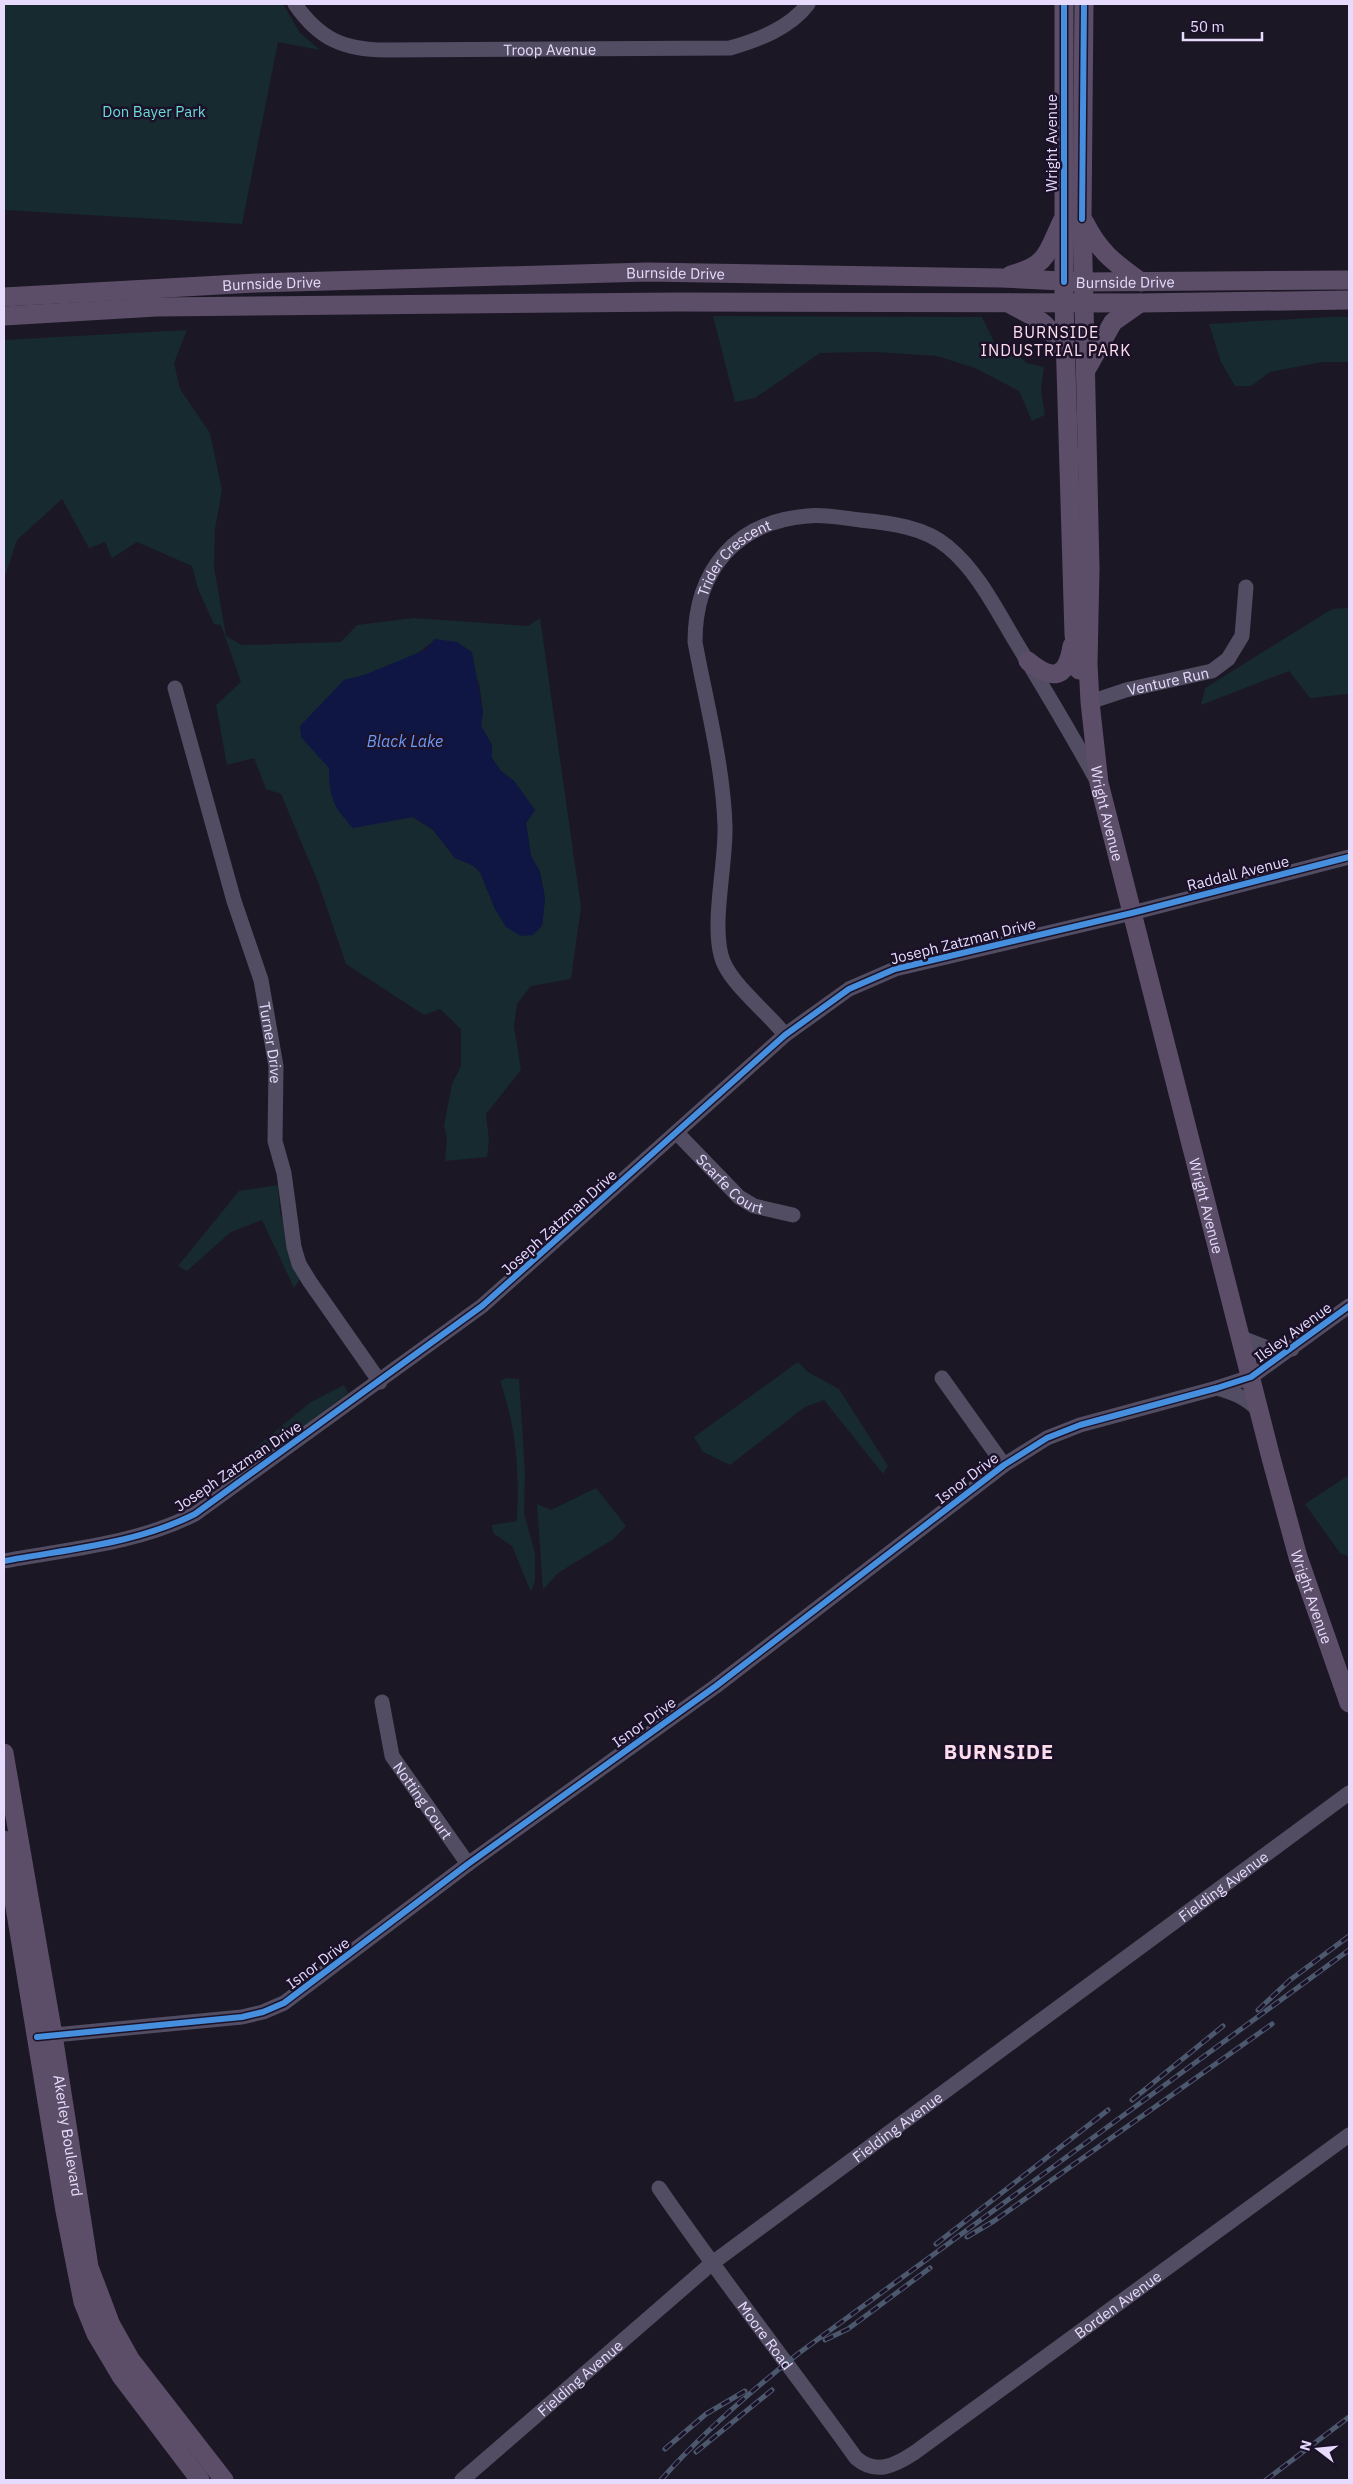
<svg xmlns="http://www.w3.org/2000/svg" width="1353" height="2484" font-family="'IBM Plex Sans',sans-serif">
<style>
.green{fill:#162a30;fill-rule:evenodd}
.water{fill:#0f1643}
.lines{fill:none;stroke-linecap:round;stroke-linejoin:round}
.minor{stroke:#524d63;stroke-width:15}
.major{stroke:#5c4e68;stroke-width:19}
.rail-casing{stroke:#4c586d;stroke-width:5}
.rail{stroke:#1b1229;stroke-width:3;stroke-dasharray:9;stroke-linecap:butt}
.cycleway-casing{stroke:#1b1229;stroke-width:9}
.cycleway{stroke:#468fdf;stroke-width:6}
.labels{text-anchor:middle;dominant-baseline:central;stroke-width:5;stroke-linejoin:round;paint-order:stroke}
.street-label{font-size:15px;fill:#e6dbfd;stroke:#1b1229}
.park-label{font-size:15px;fill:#69dbd7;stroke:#1b1229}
.neighbourhood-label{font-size:16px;letter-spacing:1px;fill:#fdddeb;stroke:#1b1229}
.water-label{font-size:16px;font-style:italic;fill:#6e9af8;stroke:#1b1229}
.district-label{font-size:20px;font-weight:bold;letter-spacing:1px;fill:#fdddeb;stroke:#1b1229}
</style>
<rect width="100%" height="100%" fill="#1c1724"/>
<path class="green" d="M4,4h279l17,29 20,17 -42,-8 -36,182 -238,-14z
M713,316l269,1 14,29 15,3 16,14 17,4 -3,23 4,25 -13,6 -13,-30 -44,-23 -38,-12 -62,-4 -55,1 -65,45 -20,4z
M1327,317h22v45h-27l-52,10 -19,14h-16l-14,-24 -12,-38z
M187,330l-13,33 6,26 30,44 12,57 -7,39 -1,38 12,69 16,9 99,-3 16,-17 57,-7 114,8 12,-8 41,289 -10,72 -40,7 -14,18 -3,22 7,44 -35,44 3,26 -2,17 -42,4 2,-22 -3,-13 8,-42 9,-18v-37l-21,-20 -16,6 -78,-51 -28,-82 -37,-88 -15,-5 -12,-31 -27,7 -11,-60 25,-23 -20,-57 -7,-1 -16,-35 -6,-23 -55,-24 -25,16 -7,-16 -16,6 -27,-49 -45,41 -13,39v-239zM435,639l44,43 4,30 -2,14 11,19v13l9,13 13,10 21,29 -9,13 5,33 9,16 5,26 -3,28 -47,-17 -15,-37 -7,-7 -18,-7 -22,-28 -20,-13 -39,6 -45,-42 15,-101c30,-7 69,-18 91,-41z
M1349,608v86l-39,4 -21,-27 -88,34 4,-17 127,-79z
M278,1185l2,27 20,67 -6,9 -32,-68 -31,12 -44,39 -9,-5 61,-75z
M798,1362l10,10 31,17 49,77 -5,8 -59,-74 -19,7 -75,58 -27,-13 -9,-15z
M506,1378l13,1 6,94 -1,40 11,40v27l-4,12 -19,-46 -19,-13 -1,-8 25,-4c2,-52 0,-90 -17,-140z
M344,1385l4,8 -120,90 -6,-8 89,-73z
M1349,1475v82l-9,-4 -35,-49z
M596,1488l30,38 -14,14 -54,33 -15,17 -6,-86 14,6z"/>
<path class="water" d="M435,639l22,3 15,10 11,60 -2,14 11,19v13l9,13 13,10 21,29 -9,13 5,33 9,16 5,26 -3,28 -9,9 -12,1 -15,-9 -11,-18 -15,-37 -8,-7 -17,-7 -22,-28 -20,-13 -60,11c-20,-22 -24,-30 -24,-60l-28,-31 -1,-11 44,-46 20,-5 61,-25z"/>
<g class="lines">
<g class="minor">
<path id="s1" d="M295,4c24,35 49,46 91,46l344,-2c28,-8 60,-20 78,-44"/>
<path id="s2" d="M175,688l59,213 27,79 15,86 -1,75 9,32 10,74 5,17 11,18 70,100"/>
<path id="s3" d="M1090,702l36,-12 86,-19 16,-12 14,-23 4,-49"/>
<path id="s4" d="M785,1035c-17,-23 -58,-53 -64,-80 -9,-35 5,-91 4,-129 -2,-62 -19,-124 -30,-184 0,-71 40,-120 112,-126 17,-2 36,2 53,4 30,3 65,7 88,27 29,24 47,60 66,92 28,46 56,92 82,140"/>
<path id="s5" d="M677,1133l62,64 15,9 39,9"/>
<path d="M1242,1338l33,13 17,-2"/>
<path d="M942,1378l62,87"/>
<path d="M1217,1388c18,5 30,10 43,24"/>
<path d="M4,1561c64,-12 132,-17 191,-47l287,-208 303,-271 64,-46 46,-20 237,-56 217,-56"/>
<path id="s6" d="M382,1702l10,54 76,108"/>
<path d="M44,2036l198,-19 21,-5 21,-9 184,-139 248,-178 288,-221 43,-27 33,-13 137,-37 34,-11 98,-71"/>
<path id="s7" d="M659,2188c63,92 132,179 197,270 20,17 38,8 58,-5l435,-318"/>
<path id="s8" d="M462,2480l249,-216 638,-471"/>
</g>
<g class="major">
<path d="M1064,4v298l10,333 5,35"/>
<path id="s9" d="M1084,4l-2,215 8,350 -2,95 2,38 9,81 172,675 27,99 51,146"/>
<path d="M1085,223c14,29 31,41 56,59"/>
<path d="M1011,275c37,-10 36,-22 51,-54"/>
<path id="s10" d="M4,297l253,-14 390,-11 354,6 82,4 266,-2"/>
<path d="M1008,303c28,15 43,19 56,50"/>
<path d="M4,316l152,-9 521,-5 463,1 209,-3"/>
<path d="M1086,370l27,-48 27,-19"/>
<path d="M1028,661c24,20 39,18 44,-15"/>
<path id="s11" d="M4,1753l49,282 36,232 22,58 19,34 94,121"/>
<path d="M4,1840l61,371 18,91 13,32 25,42 79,104"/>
</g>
<defs>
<path id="rail" d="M1258,2010l32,-30 59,-44
M1132,2100l91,-74
M967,2237l27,-16 278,-197
M936,2244l172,-134
M825,2340l23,-11 82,-61
M665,2449l41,-35 39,-23
M696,2452l76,-62
M661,2480c41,-47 89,-88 138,-127l550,-403
M1266,2480l83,-63"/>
</defs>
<use href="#rail" class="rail-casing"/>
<use href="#rail" class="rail"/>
<defs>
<path id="cycleway" d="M1064,4v278
M1082,219l2,-215
M4,1561c64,-12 132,-17 191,-47l287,-208 303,-271 64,-46 46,-20 237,-56 217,-56
M37,2037l205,-20 21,-5 21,-9 184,-139 248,-178 288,-221 43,-27 33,-13 137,-37 34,-11 98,-71"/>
</defs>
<use href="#cycleway" class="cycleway-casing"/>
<use href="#cycleway" class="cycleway"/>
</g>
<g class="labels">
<g class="street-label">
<text stroke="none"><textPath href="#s1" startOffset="271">Troop Avenue</textPath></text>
<text transform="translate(1051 143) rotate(-90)">Wright Avenue</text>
<text stroke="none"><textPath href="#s10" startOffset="672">Burnside Drive</textPath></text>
<text stroke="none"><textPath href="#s10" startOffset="1122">Burnside Drive</textPath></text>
<text stroke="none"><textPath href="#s10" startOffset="268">Burnside Drive</textPath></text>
<text stroke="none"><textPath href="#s4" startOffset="518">Trider Crescent</textPath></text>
<text stroke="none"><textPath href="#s3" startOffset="81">Venture Run</textPath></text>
<text stroke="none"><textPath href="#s9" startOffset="811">Wright Avenue</textPath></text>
<text transform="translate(1238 873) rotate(-14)">Raddall Avenue</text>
<text transform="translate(963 941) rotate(-14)">Joseph Zatzman Drive</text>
<text stroke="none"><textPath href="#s2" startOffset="368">Turner Drive</textPath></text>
<text stroke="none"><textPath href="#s5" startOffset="74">Scarfe Court</textPath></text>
<text stroke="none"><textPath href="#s9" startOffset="1216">Wright Avenue</textPath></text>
<text transform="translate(559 1222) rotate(-42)">Joseph Zatzman Drive</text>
<text transform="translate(1293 1332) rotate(-36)">Ilsley Avenue</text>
<text transform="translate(238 1466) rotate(-34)">Joseph Zatzman Drive</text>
<text transform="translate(967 1478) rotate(-37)">Isnor Drive</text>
<text stroke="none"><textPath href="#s9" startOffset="1621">Wright Avenue</textPath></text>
<text transform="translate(644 1722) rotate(-36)">Isnor Drive</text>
<text stroke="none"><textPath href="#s6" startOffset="109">Notting Court</textPath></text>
<text stroke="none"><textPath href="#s8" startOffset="966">Fielding Avenue</textPath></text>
<text transform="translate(318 1963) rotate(-37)">Isnor Drive</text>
<text stroke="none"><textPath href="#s8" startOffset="561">Fielding Avenue</textPath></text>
<text stroke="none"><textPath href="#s11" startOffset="388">Akerley Boulevard</textPath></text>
<text stroke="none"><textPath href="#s7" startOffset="650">Borden Avenue</textPath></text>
<text stroke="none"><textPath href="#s7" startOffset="182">Moore Road</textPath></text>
<text stroke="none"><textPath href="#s8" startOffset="156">Fielding Avenue</textPath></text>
</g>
<g class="park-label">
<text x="154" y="111">Don Bayer Park</text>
</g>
<g class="neighbourhood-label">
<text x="1056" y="332">BURNSIDE<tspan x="1056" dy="18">INDUSTRIAL PARK</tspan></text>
</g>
<g class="water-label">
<text x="405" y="741">Black Lake</text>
</g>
<g class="district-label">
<text x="999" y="1751">BURNSIDE</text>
</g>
</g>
<rect width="1353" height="2484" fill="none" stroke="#e6dbfd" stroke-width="10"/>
<g transform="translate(1318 2449) rotate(286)" stroke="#1b1229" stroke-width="4" paint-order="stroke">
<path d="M0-4L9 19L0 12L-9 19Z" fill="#e6dbfd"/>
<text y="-8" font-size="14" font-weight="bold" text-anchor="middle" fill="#e6dbfd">N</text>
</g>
<path d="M1183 32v8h79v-8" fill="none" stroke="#e6dbfd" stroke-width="2.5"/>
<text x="1190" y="32" font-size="15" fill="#e6dbfd" stroke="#1b1229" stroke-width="4" paint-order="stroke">50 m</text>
</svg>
